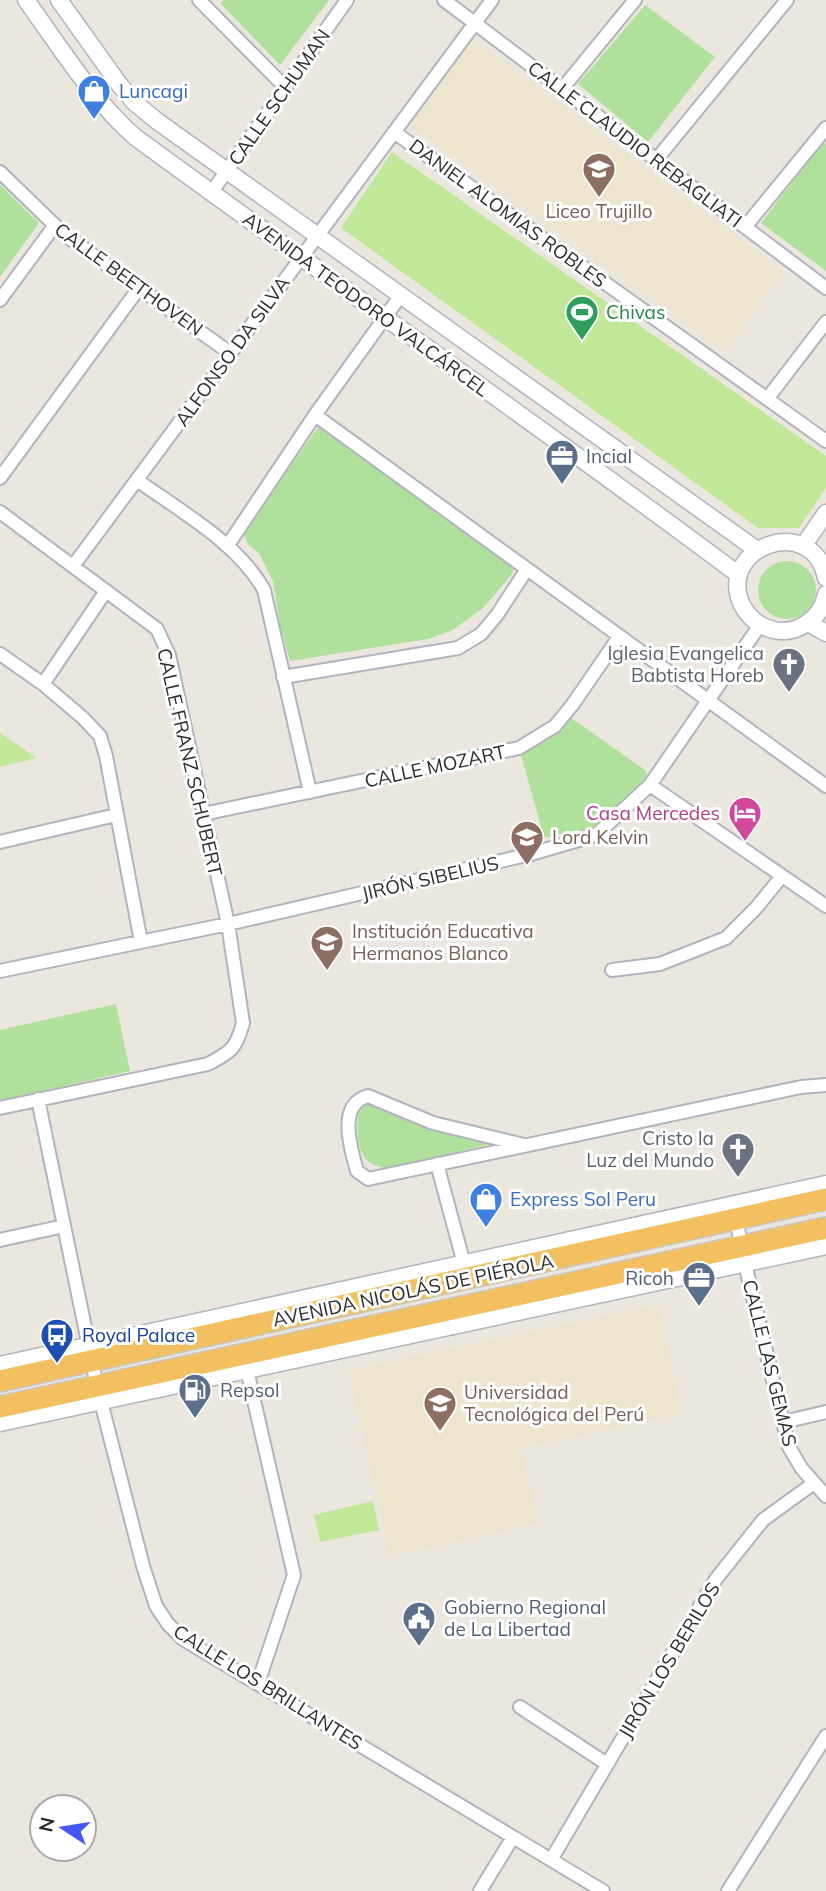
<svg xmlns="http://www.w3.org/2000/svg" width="826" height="1891" font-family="Mulish,sans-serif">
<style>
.education{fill:#ede5ce}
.green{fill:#afe19c}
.pitch{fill:#c1e898}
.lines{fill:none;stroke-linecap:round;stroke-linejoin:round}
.minor-casing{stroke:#b1b3be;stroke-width:16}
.tertiary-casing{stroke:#b1b3be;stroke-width:19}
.trunk-casing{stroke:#c8c8c8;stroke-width:24}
.minor{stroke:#fff;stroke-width:12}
.tertiary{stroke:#fff;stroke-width:16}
.trunk{stroke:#f2c060;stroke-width:21}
.labels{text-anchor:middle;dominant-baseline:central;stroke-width:6;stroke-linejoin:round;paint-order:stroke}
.shop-label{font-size:19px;fill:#366cbe;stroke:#fff;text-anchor:start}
.street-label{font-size:19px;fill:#2b2b2b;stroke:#fff}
.education-label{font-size:19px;fill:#785e54;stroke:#fff;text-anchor:start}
.leisure-label{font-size:19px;fill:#27864d;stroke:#fff;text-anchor:start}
.service-label{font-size:19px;fill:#4e5e75;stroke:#fff;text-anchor:start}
.worship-label{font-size:19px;fill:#5b616d;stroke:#fff;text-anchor:end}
.hotel-label{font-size:19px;fill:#b23c85;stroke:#fff;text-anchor:end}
.transit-label{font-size:19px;fill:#164399;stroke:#fff;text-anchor:start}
</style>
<rect width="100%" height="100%" fill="#ece7de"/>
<path class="education" d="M472,39l311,232 -58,80 -315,-225z
M659,1305l22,109 -161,34 18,75 -148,33 -41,-186z"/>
<path class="green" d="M224,0h105l-49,65 -60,-62z
M645,5l70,52 -67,85 -70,-58z
M823,142l3,2v127l-65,-48z
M0,185l39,38 -39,54z
M320,425l195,143 -6,10 -27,31 -31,22 -23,8 -138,22 -10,-36 -7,-44 -14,-28 -11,-9 -5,-13z
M758 590a29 29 0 1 1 58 0a29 29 0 1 1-58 0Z
M567,715l78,55 5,15c-25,16 -39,23 -54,50l-19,-5 -26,7h-7l-25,-89z
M116,1004l14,67 -130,30v-71z
M362,1101l78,20 58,11 1,10 -111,27c-8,-2 -15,-3 -21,-9 -13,-12 -11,-44 -5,-59z"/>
<path class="pitch" d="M392,152l434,304v32l-27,40h-41l-417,-300z
M0,733l37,25 -37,9z
M373,1501l6,29 -59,12 -6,-27z"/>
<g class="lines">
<defs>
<path id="minor" d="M199,0l86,87
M444,0l382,288
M562,89l73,-89
M394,132l432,309
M656,160l131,-160
M0,172l65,63 165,118
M211,193l136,-193
M745,227l81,-99
M0,300l55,-75
M767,399l59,-77
M315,415l511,371
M0,478l139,-190
M137,480c43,31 101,63 127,110l46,202
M0,512l157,117 12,26 59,269 15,99c-7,26 -12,29 -35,41l-208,44
M228,545l87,-130 86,-120
M73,566l419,-566
M0,654l43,30 40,34 17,18 6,20 35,186
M283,677l175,-29 23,-14 16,-19 30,-46
M43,684l63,-93
M650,785l176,121
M203,814l316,-66 36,-22 18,-22 46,-67
M0,842l116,-27
M612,970l48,-6 66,-26 30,-30 26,-32
M0,971l228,-47 303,-70 65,-19 54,-50 110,-160
M38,1099l59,287 46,180 13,40 12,18 15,15 420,252
M524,1145l-91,-22 -65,-27c-1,0 -10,4 -10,5 -18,14 -6,52 -1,70l11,8 433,-92 25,-2
M437,1164l29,107
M735,1214l10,50 44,183 13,22 24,27
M0,1240l64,-14
M247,1370l47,205 -36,108
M783,1422l43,-10
M520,1707l87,57
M551,1860l165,-281 47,-59 51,-37
M480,1891l33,-54
M728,1891l98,-155"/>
<path id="tertiary" d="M26,0c34,47 66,99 109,137 201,147 405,289 604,438
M59,0l60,84 16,19 22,18 600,429
M803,546l23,-33
M826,578c-13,-66 -111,-31 -84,27 6,11 15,20 28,24 25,8 52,-10 56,-35
M808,623l18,10
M0,1365l826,-181
M0,1423l826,-177"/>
<path id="trunk" d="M0,1381l826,-182
M0,1407l826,-179"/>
</defs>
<use href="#minor" class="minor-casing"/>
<use href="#tertiary" class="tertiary-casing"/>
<use href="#trunk" class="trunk-casing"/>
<use href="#minor" class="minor"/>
<use href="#tertiary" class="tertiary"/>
<use href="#trunk" class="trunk"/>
</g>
<defs>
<symbol id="shop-pin" viewBox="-11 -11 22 30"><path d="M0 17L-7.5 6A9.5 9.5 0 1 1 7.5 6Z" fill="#3f7fe0" stroke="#fff"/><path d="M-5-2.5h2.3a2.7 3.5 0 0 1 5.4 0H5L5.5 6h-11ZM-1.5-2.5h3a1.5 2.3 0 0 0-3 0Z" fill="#fff"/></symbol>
<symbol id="school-pin" viewBox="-11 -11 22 30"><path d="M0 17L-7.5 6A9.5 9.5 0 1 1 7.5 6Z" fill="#8d6e63" stroke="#fff"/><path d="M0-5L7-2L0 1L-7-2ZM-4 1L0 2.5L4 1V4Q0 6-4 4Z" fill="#fff"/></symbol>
<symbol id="stadium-pin" viewBox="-11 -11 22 30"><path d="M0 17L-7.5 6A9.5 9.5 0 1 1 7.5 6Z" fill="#2e9e5b" stroke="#fff"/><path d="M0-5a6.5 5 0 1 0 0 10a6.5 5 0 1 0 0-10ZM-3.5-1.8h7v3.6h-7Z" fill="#fff"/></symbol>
<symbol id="office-pin" viewBox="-11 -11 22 30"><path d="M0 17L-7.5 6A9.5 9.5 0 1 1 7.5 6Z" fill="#5c6f8a" stroke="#fff"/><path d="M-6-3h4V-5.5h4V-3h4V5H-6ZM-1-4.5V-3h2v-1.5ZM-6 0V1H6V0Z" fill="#fff"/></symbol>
<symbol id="church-pin" viewBox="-11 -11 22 30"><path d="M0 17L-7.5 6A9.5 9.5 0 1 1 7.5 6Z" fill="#6b7280" stroke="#fff"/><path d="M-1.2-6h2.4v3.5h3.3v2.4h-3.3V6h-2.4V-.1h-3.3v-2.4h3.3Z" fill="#fff"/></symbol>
<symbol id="hotel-pin" viewBox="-11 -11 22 30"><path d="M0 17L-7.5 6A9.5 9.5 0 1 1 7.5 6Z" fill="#d1479c" stroke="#fff"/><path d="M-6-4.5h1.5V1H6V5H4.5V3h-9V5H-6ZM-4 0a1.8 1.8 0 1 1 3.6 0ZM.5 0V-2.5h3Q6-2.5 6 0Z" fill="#fff"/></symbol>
<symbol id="bus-pin" viewBox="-11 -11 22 30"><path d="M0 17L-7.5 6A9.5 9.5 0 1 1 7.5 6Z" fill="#1a4fb4" stroke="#fff"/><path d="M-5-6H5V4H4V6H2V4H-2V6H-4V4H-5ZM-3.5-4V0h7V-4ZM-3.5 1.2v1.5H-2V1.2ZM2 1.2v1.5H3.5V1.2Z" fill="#fff"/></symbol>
<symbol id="fuel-pin" viewBox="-11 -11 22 30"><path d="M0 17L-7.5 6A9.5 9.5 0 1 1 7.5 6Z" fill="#5c6f8a" stroke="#fff"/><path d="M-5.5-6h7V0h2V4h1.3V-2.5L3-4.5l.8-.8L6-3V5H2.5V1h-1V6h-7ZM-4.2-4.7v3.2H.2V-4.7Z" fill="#fff"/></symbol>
<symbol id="university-pin" viewBox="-11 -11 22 30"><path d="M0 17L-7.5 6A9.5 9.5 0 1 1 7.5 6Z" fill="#8d6e63" stroke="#fff"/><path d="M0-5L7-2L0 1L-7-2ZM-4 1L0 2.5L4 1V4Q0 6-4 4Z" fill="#fff"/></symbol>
<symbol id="civic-pin" viewBox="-11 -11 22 30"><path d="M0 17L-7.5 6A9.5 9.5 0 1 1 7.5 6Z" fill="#5c6f8a" stroke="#fff"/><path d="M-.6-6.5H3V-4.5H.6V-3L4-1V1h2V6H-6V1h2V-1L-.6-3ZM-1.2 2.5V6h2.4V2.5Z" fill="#fff"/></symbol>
</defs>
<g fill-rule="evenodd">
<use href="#shop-pin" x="75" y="72" width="38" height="52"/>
<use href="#school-pin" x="580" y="150" width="38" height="52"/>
<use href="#stadium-pin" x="563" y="293" width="38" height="52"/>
<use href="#office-pin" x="543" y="437" width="38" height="52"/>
<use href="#church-pin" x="770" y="645" width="38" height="52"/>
<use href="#hotel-pin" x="726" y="794" width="38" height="52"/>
<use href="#school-pin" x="508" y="818" width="38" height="52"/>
<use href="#school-pin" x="308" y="923" width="38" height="52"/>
<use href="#church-pin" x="719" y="1130" width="38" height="52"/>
<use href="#shop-pin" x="467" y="1180" width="38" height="52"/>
<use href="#office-pin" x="680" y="1259" width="38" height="52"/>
<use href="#bus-pin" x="38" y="1316" width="38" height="52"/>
<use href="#fuel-pin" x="176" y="1371" width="38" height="52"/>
<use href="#university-pin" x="421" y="1384" width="38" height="52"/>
<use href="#civic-pin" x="400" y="1599" width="38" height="52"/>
</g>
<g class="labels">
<g class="shop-label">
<text x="119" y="91">Luncagi</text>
<text x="510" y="1199">Express Sol Peru</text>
</g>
<g class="street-label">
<text transform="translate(279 97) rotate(-55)">CALLE SCHUMAN</text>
<text transform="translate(635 144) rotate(37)">CALLE CLAUDIO REBAGLIATI</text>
<text transform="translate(508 213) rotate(36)">DANIEL ALOMIAS ROBLES</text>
<text transform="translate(129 279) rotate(36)">CALLE BEETHOVEN</text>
<text transform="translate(366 304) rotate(36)">AVENIDA TEODORO VALCÁRCEL</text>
<text transform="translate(232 351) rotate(-54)">ALFONSO DA SILVA</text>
<text transform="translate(190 762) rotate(77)">CALLE FRANZ SCHUBERT</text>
<text transform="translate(435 766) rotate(-12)">CALLE MOZART</text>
<text transform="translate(430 878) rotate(-13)">JIRÓN SIBELIUS</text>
<text transform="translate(413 1290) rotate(-12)">AVENIDA NICOLÁS DE PIÉROLA</text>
<text transform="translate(770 1363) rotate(76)">CALLE LAS GEMAS</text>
<text transform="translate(669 1660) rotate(-59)">JIRÓN LOS BERILOS</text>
<text transform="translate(268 1687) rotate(32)">CALLE LOS BRILLANTES</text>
</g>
<g class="education-label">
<text x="599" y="211" text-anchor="middle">Liceo Trujillo</text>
<text x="552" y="837">Lord Kelvin</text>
<text x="352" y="931">Institución Educativa<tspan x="352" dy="22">Hermanos Blanco</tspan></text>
<text x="464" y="1392">Universidad<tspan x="464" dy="22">Tecnológica del Perú</tspan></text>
</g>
<g class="leisure-label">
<text x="606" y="312">Chivas</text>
</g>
<g class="service-label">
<text x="586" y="456">Incial</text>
<text x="674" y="1278" text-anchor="end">Ricoh</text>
<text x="220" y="1390">Repsol</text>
<text x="444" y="1607">Gobierno Regional<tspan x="444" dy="22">de La Libertad</tspan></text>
</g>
<g class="worship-label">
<text x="764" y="653">Iglesia Evangelica<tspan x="764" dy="22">Babtista Horeb</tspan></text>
<text x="714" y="1138">Cristo la<tspan x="714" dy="22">Luz del Mundo</tspan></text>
</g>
<g class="hotel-label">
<text x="720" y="813">Casa Mercedes</text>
</g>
<g class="transit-label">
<text x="82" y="1335">Royal Palace</text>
</g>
</g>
<g transform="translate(63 1828) rotate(282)"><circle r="33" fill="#ffffff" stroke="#aaaaaa" stroke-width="2"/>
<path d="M0-5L12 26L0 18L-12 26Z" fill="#4358f4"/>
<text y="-10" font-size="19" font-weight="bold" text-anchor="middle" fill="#2b2b2b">N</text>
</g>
</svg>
